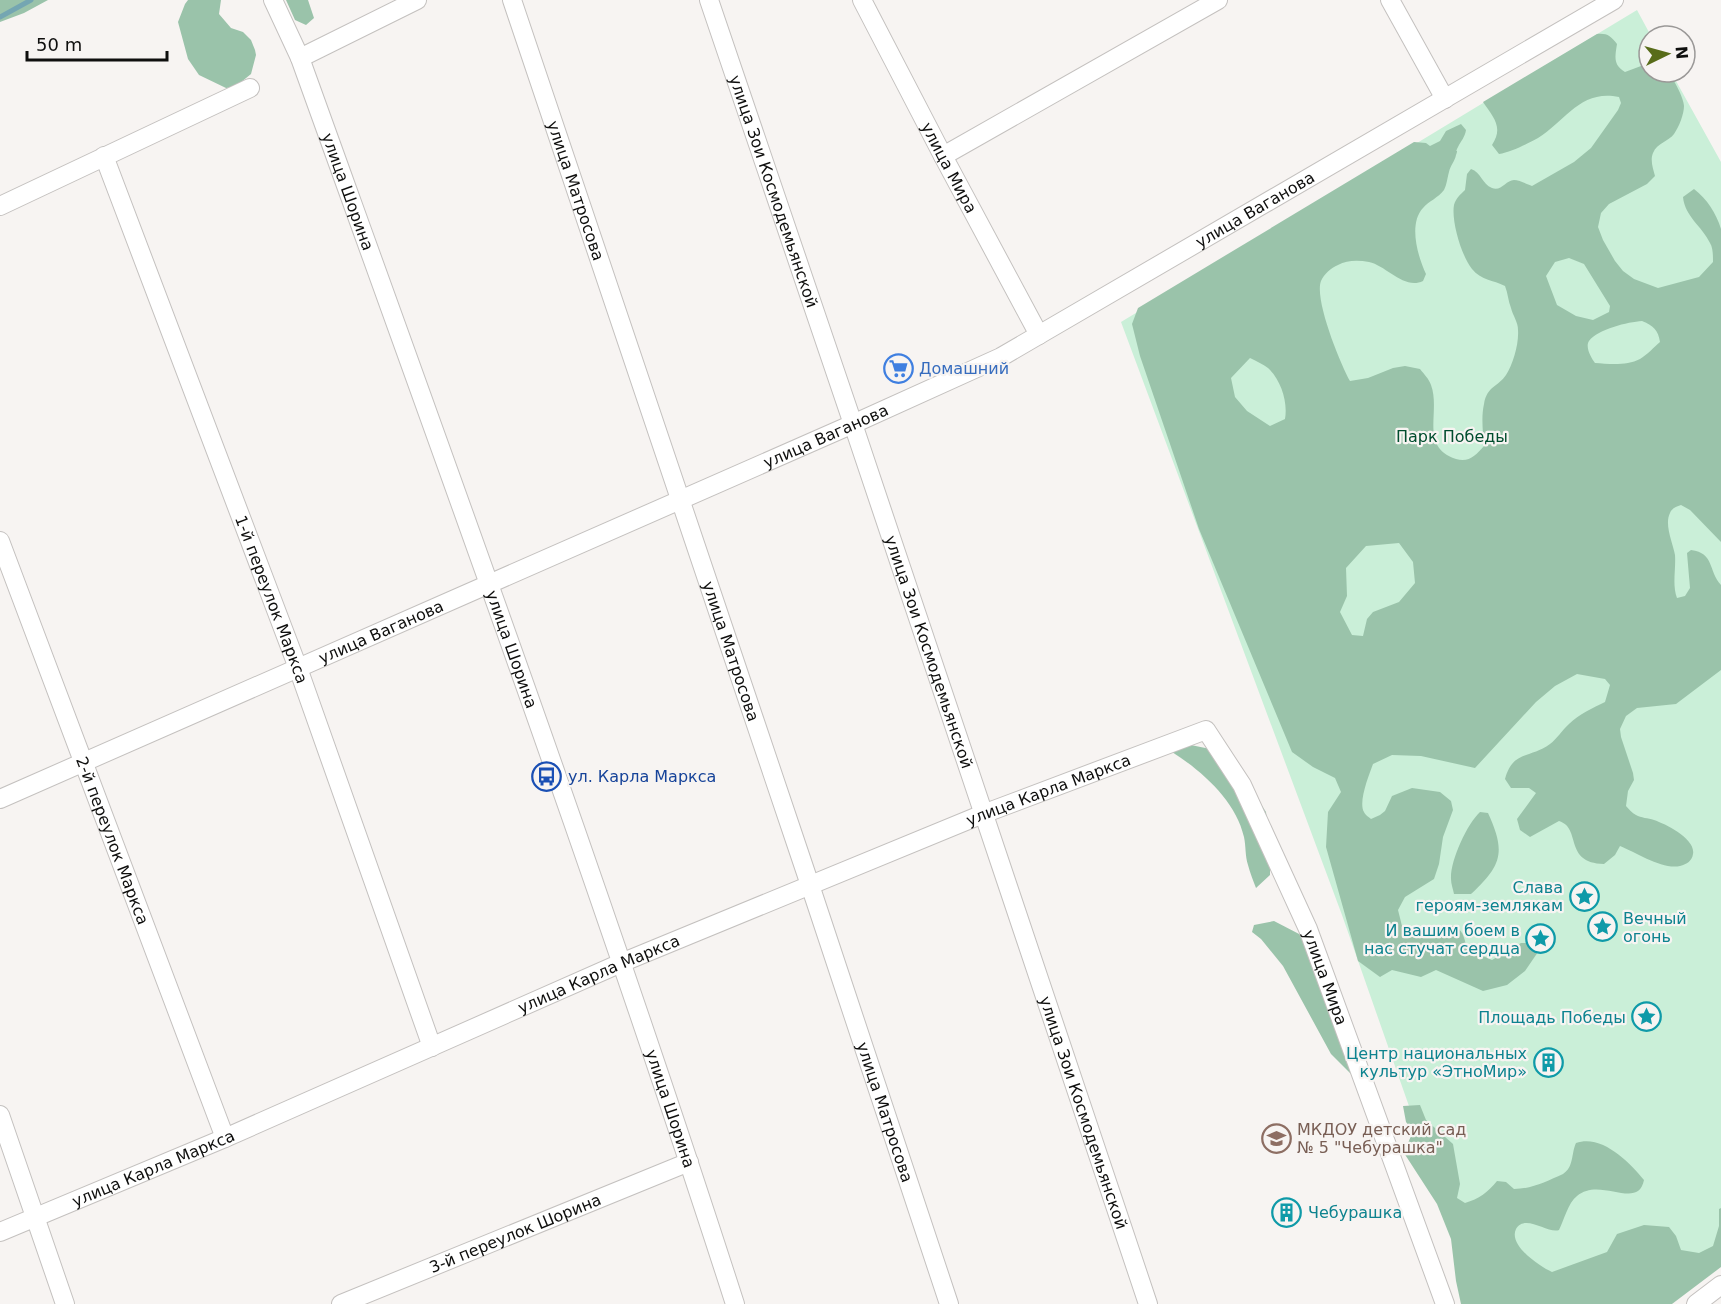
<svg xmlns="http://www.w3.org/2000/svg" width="1721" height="1304" font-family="'DejaVu Sans',sans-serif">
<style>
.green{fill:#caefd8}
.forest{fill:#9ac3aa;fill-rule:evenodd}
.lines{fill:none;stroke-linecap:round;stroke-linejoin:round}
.stream{stroke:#74a6b2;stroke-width:5}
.minor-casing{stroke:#c4c1bf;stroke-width:20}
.minor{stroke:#fff;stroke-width:18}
.labels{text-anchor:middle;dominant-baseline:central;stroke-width:4.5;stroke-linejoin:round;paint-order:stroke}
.street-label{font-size:16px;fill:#0f0f0e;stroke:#f7f4f2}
.shop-label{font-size:16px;fill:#366cbe;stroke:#f7f4f2;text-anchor:start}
.park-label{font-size:16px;fill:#004d2e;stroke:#f7f4f2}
.transit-label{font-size:16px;fill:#164399;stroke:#f7f4f2;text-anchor:start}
.culture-label{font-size:16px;fill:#0d838f;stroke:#f7f4f2;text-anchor:end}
.education-label{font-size:16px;fill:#785e54;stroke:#f7f4f2;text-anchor:start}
</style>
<rect width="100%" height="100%" fill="#f7f4f2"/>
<path class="green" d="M1637,10l14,26h-2v36h22l50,90v1097l-248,45 -36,-118 -95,-271 -221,-593z"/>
<path class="forest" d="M0,0h48l-24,13 -24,9z
M188,0h33l-2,14 12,14 12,4 8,8 4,10 1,5 -5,19 -16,13 -9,1 -27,-13 -11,-16 -10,-37 7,-18z
M286,0h22l6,18 -8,7 -11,-5z
M1597,34c10,-1 14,2 20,10 -2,13 -4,21 8,28l24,-9v9h19c5,6 16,26 16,34 0,8 -5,21 -10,28 -5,7 -17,9 -21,19 -3,7 0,16 2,23l-8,8 -38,20 -8,9 -3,14 5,13 12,21 8,10 11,8 24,9 41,-11 14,-15c0,-7 0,-14 -3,-19 -8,-17 -25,-26 -27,-46l11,-8c13,10 22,24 27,40v313l-31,-32 -9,-5c-5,2 -9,3 -11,8 -6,12 3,30 5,42 1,15 -3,30 2,43l8,-2 5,-8 -3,-35 4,-3c24,3 17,21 30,35v85l-45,34 -39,4 -11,8 -6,13 1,8 12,36 1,7 -6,11 -2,15c3,3 6,7 10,9 5,3 12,3 18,5 12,4 42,19 39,34 -1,7 -6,10 -13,12 -17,4 -43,-13 -60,-20l-5,9 -11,9c-41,-1 -22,-36 -45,-43l-29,16 -10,-7 -3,-11 19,-26 -7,-5h-18l-6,-9c8,-29 24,-20 45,-35 7,-5 12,-14 19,-20 10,-10 24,-16 36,-22l5,-17 -5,-6 -28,-5 -22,12 -19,16 -61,66 -54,-12 -29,-1 -19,9c-4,11 -15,38 -9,48 1,3 5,5 7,7l9,-4 5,-4 7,-15 20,-8 28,4 11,9 2,9 -10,27 -4,27 -5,15 -29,18 -7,13 4,16 10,7c11,-1 35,-10 44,-6 8,4 9,15 11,22l25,11 29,-17h9l8,9 -13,19 -18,14 -24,6 -47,-21 -15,7 -29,-7 -12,7 -22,-16 -32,-114 2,-35 13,-20 -6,-14 -22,-11 -21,-15 -93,-223 -59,-173 -8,-32 6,-16 276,-166 12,1 4,3 10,-5 6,-10 15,-7 5,6c-1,7 -5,11 -8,17 -4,8 1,0 -2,8 -1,6 -6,11 -7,17 -2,7 -2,12 -5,18 -6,8 -15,11 -21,18 -15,16 -5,49 3,66l-3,7c-19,9 -36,-15 -54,-19 -11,-2 -22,-2 -31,3 -7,3 -14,9 -17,16 -7,18 19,82 29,100l18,-3 25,-10 12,-2 15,3c4,5 9,10 11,16 10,27 -12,62 25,74 13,4 20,-4 28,-13 -1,-13 -3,-29 0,-42 3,-18 14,-17 22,-29 7,-11 13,-31 12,-45 0,-8 -5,-14 -7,-22 -3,-7 -3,-15 -6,-22 -12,-6 -24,-6 -33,-17 -10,-12 -21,-48 -18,-64 2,-7 6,-10 11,-15l2,-16 4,-5c10,3 11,15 21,19 9,4 14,-8 22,-8 5,0 13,4 18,6l42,-24 17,-14 27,-38 3,-7 -2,-6c-38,-8 -53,23 -81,41 -11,6 -27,14 -39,16l-7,-9c12,-18 1,-28 -9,-43zM1569,258l15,6 26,42 -1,6 -16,8 -17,-4 -19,-11 -11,-29 9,-14zM1642,321c12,5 16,9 18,21 -6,5 -13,13 -20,17 -13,7 -31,5 -45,4 -4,-5 -10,-16 -6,-22 9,-12 39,-19 53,-20zM1250,358c6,3 13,6 18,10 13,12 20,34 17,51l-15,7 -23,-15 -12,-14 -4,-19zM1399,543l14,19 2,21 -16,19 -26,10 -6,7 -4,17 -11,-1 -12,-23 7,-16 -1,-28 20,-22z
M1186,744l29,6 30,30 21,32 4,36v27l-14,13c-3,-8 -6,-15 -8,-23 -3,-9 -2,-19 -4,-28 -8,-36 -42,-66 -72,-85z
M1480,812l8,1c18,39 14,52 -17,81h-17c-1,-5 -3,-10 -3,-15 -1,-18 16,-55 29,-67z
M1274,921l27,14 60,125 -9,15 -21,-21 -48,-88 -22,-27 -9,-7 2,-7z
M1420,1105l6,15 27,24 7,40 -3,14 8,5c14,-4 23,-11 32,-22l9,1 8,7c18,0 33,-8 49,-15 11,-7 8,-20 13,-31 26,-9 53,19 68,37 -6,31 -44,-4 -67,16 -9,7 -13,24 -18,34 -11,4 -34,-17 -43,-1 -8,16 24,38 36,43l55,-20 10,-18 27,-9 25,2 7,9 5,14 18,3 14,-7 6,-20v-17l2,-1v59l-49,37h-211l-5,-23 -5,-42 -14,-35 -33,-51 9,-22 -7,-9 -3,-16z"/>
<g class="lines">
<path class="stream" d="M0,17l31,-17"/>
<defs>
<g id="minor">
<path id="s1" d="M273,0l27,58c149,414 300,827 435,1246"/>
<path id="s2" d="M512,0l298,885 139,419"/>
<path id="s3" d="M709,0l144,424 295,880"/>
<path id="s4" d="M862,0l81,156 96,179"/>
<path d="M1390,0l55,99"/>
<path d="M300,58l117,-58"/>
<path id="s5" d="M104,156l194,512 134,379"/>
<path d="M943,156l275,-156"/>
<path d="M0,206l250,-118"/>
<path id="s6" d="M0,541l225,597"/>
<path id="s7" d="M0,799l853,-375 148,-67 613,-357"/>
<path d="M0,1115l65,189"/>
<path id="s8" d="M0,1232l225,-94 396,-175 362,-149 223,-84 36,55 66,144 137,375"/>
<path id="s9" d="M341,1304l348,-142"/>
<path d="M1696,1304l25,-19"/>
</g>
</defs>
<use href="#minor" class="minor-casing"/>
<use href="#minor" class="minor"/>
</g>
<defs>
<symbol id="supermarket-ring" viewBox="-11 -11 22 22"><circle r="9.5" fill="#f7f4f2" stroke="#3f7fe0" stroke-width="1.5"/><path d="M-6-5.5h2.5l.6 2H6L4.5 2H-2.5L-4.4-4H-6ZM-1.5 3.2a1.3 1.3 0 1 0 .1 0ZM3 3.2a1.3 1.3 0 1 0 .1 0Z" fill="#3f7fe0"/></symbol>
<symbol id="bus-ring" viewBox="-11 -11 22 22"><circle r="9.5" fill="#f7f4f2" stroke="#1a4fb4" stroke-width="1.5"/><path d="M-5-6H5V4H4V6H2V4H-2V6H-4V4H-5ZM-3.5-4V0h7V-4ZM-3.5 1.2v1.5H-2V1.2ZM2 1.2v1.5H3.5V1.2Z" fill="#1a4fb4"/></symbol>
<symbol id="sight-ring" viewBox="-11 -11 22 22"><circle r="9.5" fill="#f7f4f2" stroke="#0f9aa8" stroke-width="1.5"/><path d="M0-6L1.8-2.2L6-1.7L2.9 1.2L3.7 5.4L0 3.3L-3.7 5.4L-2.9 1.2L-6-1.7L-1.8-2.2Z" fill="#0f9aa8"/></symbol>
<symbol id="building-ring" viewBox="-11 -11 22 22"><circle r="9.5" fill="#f7f4f2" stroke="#0f9aa8" stroke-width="1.5"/><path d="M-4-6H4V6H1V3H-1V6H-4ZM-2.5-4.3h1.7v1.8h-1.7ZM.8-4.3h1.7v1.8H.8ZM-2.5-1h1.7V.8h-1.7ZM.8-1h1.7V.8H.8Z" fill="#0f9aa8"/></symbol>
<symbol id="school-ring" viewBox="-11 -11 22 22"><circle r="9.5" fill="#f7f4f2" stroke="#8d6e63" stroke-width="1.5"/><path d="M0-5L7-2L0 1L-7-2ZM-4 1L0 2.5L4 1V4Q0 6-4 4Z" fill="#8d6e63"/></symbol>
</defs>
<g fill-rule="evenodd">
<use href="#supermarket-ring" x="882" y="352" width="33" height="33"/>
<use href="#bus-ring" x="530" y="760" width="33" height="33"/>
<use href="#sight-ring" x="1568" y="880" width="33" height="33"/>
<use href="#sight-ring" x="1586" y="910" width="33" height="33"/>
<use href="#sight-ring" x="1524" y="922" width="33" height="33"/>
<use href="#sight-ring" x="1630" y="1000" width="33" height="33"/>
<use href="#building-ring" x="1532" y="1046" width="33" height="33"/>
<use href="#school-ring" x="1260" y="1122" width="33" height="33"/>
<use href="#building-ring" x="1270" y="1196" width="33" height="33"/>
</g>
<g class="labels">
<g class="street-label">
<text stroke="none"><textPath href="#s4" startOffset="189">улица Мира</textPath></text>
<text stroke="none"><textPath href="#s2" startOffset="201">улица Матросова</textPath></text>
<text stroke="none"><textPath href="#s3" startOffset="202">улица Зои Космодемьянской</textPath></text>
<text stroke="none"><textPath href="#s1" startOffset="206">улица Шорина</textPath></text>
<text stroke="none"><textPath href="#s7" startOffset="1388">улица Ваганова</textPath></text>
<text stroke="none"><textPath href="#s7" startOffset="902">улица Ваганова</textPath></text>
<text stroke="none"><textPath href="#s5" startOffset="474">1-й переулок Маркса</textPath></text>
<text stroke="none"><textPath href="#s7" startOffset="416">улица Ваганова</textPath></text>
<text stroke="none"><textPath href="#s1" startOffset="692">улица Шорина</textPath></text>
<text stroke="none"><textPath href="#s2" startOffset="687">улица Матросова</textPath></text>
<text stroke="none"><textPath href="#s3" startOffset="688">улица Зои Космодемьянской</textPath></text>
<text stroke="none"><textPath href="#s8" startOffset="1138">улица Карла Маркса</textPath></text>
<text stroke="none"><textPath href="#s6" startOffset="320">2-й переулок Маркса</textPath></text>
<text stroke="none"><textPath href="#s8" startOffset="652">улица Карла Маркса</textPath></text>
<text stroke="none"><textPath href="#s8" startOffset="1582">улица Мира</textPath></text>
<text stroke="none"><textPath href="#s1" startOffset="1178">улица Шорина</textPath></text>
<text stroke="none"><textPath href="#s2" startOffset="1173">улица Матросова</textPath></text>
<text stroke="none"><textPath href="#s3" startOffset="1174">улица Зои Космодемьянской</textPath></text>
<text stroke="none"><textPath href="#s8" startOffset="166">улица Карла Маркса</textPath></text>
<text stroke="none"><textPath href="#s9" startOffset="188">3-й переулок Шорина</textPath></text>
</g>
<g class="shop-label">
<text x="919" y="368">Домашний</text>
</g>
<g class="park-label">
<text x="1452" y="436">Парк Победы</text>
</g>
<g class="transit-label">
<text x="568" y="776">ул. Карла Маркса</text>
</g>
<g class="culture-label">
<text x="1563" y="887">Слава<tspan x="1563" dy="18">героям-землякам</tspan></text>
<text x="1623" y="918" text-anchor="start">Вечный<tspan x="1623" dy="18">огонь</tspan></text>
<text x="1520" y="930">И вашим боем в<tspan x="1520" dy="18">нас стучат сердца</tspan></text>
<text x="1626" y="1017">Площадь Победы</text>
<text x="1527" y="1053">Центр национальных<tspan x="1527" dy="18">культур «ЭтноМир»</tspan></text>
<text x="1308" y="1212" text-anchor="start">Чебурашка</text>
</g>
<g class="education-label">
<text x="1297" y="1129">МКДОУ детский сад<tspan x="1297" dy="18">№ 5 "Чебурашка"</tspan></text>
</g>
</g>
<g transform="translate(1667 54) rotate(85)"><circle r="28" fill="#f7f4f2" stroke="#9a9897" stroke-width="1.5"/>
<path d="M0-4.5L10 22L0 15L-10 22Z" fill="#586c19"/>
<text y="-9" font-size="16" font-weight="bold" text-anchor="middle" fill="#0f0f0e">N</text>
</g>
<path d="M27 51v9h140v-9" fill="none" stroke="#0f0f0e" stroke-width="3"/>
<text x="36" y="51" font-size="18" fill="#0f0f0e" stroke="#f7f4f2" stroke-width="4.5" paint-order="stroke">50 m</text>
</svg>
